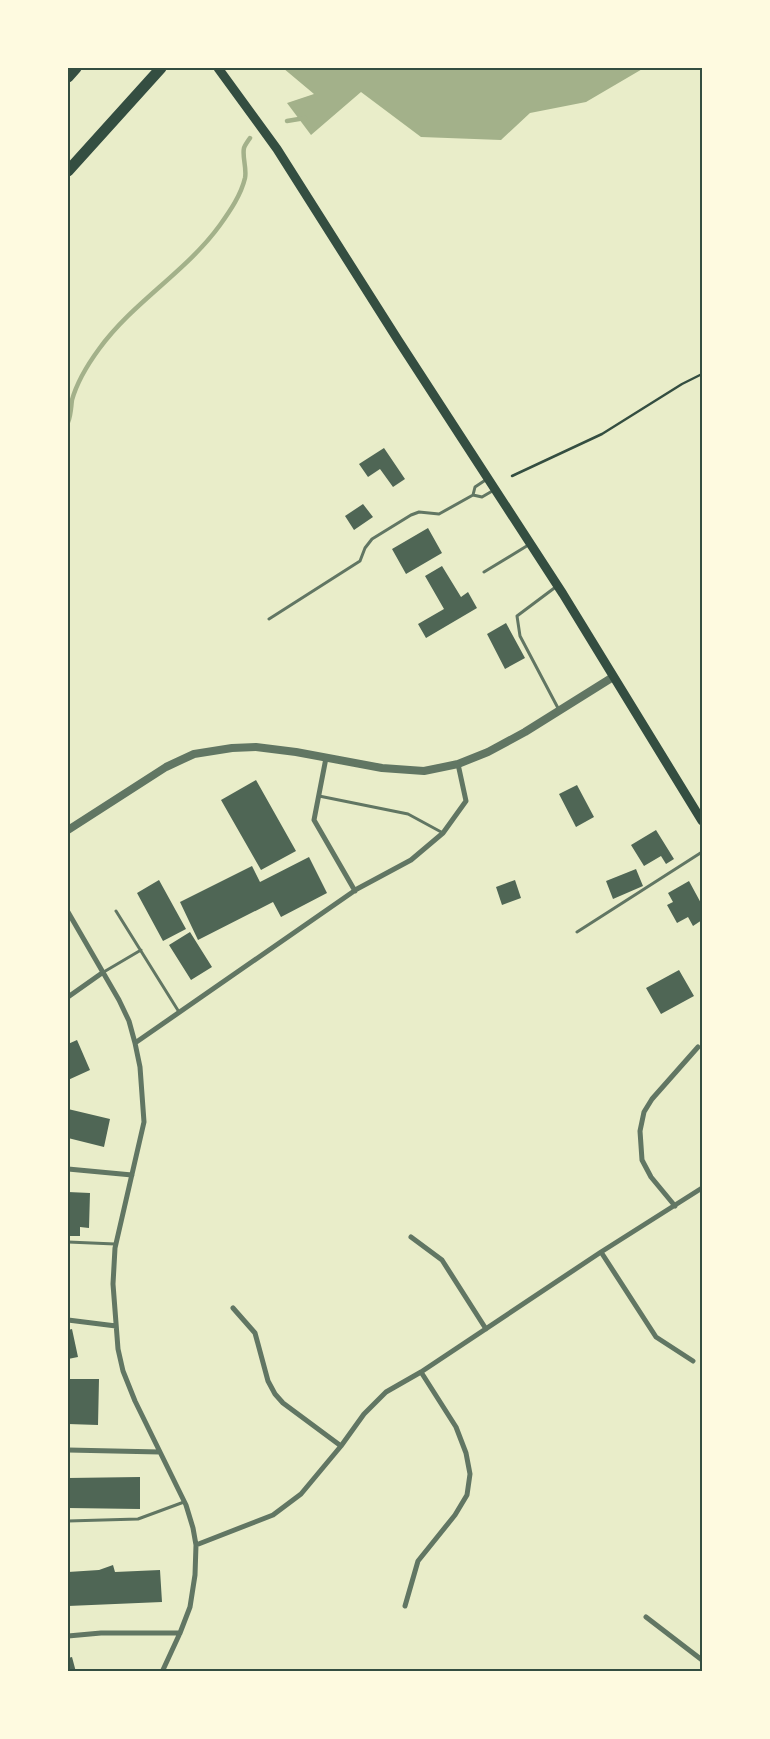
<svg xmlns="http://www.w3.org/2000/svg" width="770" height="1739" font-family="'DejaVu Sans',sans-serif">
<style>
.water{fill:#a3b18a}
.lines{fill:none;stroke-linecap:round;stroke-linejoin:round}
.stream{stroke:#a3b18a;stroke-width:4.5}
.building{fill:#4f6655}
.path{stroke:#344e41;stroke-width:2.5}
.service{stroke:#617663;stroke-width:3}
.minor{stroke:#617663;stroke-width:5}
.tertiary{stroke:#617663;stroke-width:8}
.secondary{stroke:#344e41;stroke-width:9}
.motorway{stroke:#344e41;stroke-width:11}
.neatline{fill:none;stroke:#344e41;stroke-width:2}
</style>
<rect width="100%" height="100%" fill="#e9edc9"/>
<path class="water" d="M283,68h361l-58,34 -56,11 -29,27 -80,-3 -60,-45 -50,43 -24,-32 27,-9z"/>
<g class="lines">
<path class="stream" d="M287,121l18,-3
M68,422c3,-7 3,-15 4,-22 5,-18 16,-36 27,-51 34,-47 87,-77 121,-124 10,-14 21,-30 25,-47 2,-10 -3,-21 -1,-30 1,-3 4,-7 6,-10"/>
</g>
<path class="building" d="M384,448l21,31 -12,8 -13,-18 -12,8 -9,-13z
M363,504l10,13 -19,13 -9,-14z
M428,528l14,25 -36,21 -14,-25z
M442,566l19,31 7,-5 9,16 -51,30 -8,-14 26,-15 -19,-33z
M506,623l19,35 -20,11 -18,-35z
M256,780l40,71 -35,19 -40,-70z
M577,785l17,32 -18,10 -17,-33z
M656,830l18,29 -8,5 -5,-8 -17,10 -13,-21z
M309,857l18,36 -46,24 -8,-15 -75,38 -18,-38 72,-36 8,16z
M636,869l7,17 -30,13 -7,-18z
M159,880l27,49 -23,12 -26,-48z
M515,880l6,18 -19,7 -6,-18z
M689,881l13,24v15l-9,6 -5,-9 -11,6 -10,-18 6,-3 -5,-9z
M190,932l22,35 -21,13 -22,-35z
M679,970l15,26 -33,18 -15,-26z
M77,1040l13,30 -22,10v-36z
M68,1109l42,10 -6,28 -36,-9z
M68,1192l22,1 -1,35 -9,-1v9h-12z
M72,1329l6,28 -10,2v-29z
M68,1379h31l-1,46 -30,-1z
M140,1477v32l-72,-1v-30z
M113,1565l2,7 45,-2 2,32 -94,4v-34l31,-2z
M72,1657l4,15h-8v-14z"/>
<g class="lines">
<path class="path" d="M512,476l90,-42 80,-50 20,-10"/>
<path class="service" d="M487,479l-12,8 -2,8 9,2 12,-7
M484,572l46,-28
M557,586l-40,30 3,20 39,74
M269,619l91,-58 5,-13 7,-9 39,-24 8,-3 20,2 34,-19
M319,796l89,18 35,19
M116,911l63,101
M577,932l125,-80
M102,973l39,-23
M68,1242l47,2
M68,1521l70,-2 46,-17"/>
<path class="minor" d="M326,758l-12,62 41,71
M68,912l51,88 10,21 6,22 5,24 4,55 -29,126 -2,36 5,65 5,22 12,30 51,104 7,23 3,17 -1,30 -5,32 -10,26 -18,39
M68,997l34,-24
M135,1043l222,-154 54,-29 32,-27 23,-32 -8,-37
M68,1169l64,6
M675,1206l-24,-29 -9,-17 -2,-29 4,-19 8,-13 46,-52
M411,1237l31,23 44,69
M601,1252l55,85 37,24
M233,1308l22,25 13,48 7,13 8,9 58,43
M68,1320l48,6
M68,1450l92,2
M196,1545l77,-30 28,-21 40,-48 23,-32 22,-22 35,-20 180,-120 101,-64
M405,1606l13,-45 37,-46 12,-20 3,-21 -4,-21 -10,-26 -35,-55
M646,1617l56,43
M68,1636l33,-3h79"/>
<path class="tertiary" d="M68,830l98,-63 28,-13 38,-6 24,-1 40,5 86,16 42,3 34,-7 30,-12 37,-20 88,-55"/>
<path class="secondary" d="M218,68l59,81 121,191 165,254 139,227"/>
<path class="motorway" d="M68,77l8,-9
M68,171l93,-103"/>
</g>
<rect width="770" height="1739" fill="none" stroke="#fefae0" stroke-width="138"/>
<rect x="69" y="69" width="632" height="1601" class="neatline"/>
</svg>
